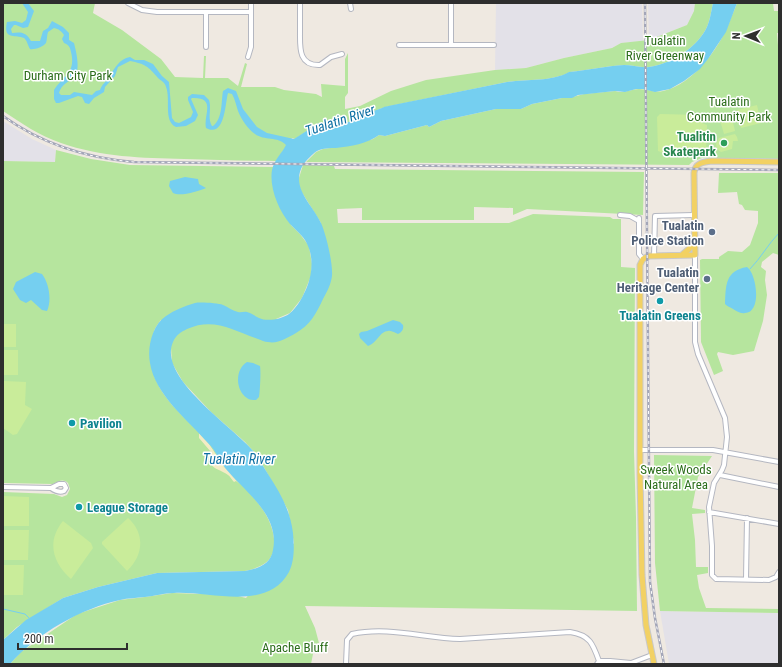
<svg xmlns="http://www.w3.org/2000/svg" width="782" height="667" font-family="'Roboto Condensed',sans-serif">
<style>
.industrial{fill:#e3e1e8}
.green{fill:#b6e59e}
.sand{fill:#f3ecc5}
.pitch{fill:#c9ec9a}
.water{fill:#75cff0}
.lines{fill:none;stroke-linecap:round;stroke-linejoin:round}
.stream{stroke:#75cff0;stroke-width:1}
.minor-casing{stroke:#b4b7c1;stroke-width:6}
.major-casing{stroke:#c9c9c9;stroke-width:7}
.minor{stroke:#fff;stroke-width:4}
.major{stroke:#f2d163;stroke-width:5}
.rail-casing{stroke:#a3a6b8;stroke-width:2.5}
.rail{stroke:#fff;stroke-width:1;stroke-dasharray:3;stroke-linecap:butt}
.leisure-dot{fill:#2e9e5b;stroke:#fff;stroke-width:1.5}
.service-dot{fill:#5c6f8a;stroke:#fff;stroke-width:1.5}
.culture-dot{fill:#0f9aa8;stroke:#fff;stroke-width:1.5}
.labels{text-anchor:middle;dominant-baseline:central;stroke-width:3;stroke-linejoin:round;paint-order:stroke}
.park-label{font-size:13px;fill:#2c6e1b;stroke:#fff}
.leisure-label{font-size:13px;font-weight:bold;fill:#27864d;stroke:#fff;text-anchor:end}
.service-label{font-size:13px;font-weight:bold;fill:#4e5e75;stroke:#fff;text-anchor:end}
.culture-label{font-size:13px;font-weight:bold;fill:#0d838f;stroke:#fff;text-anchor:start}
.water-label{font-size:14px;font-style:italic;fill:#0d6fa3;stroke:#fff}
</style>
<rect width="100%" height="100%" fill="#efe9e1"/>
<path class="industrial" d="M496,3h146l1,38 -22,2 -9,5 -48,10 -38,10 -31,2z
M648,3h47l-1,8 -7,14 -38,15z
M3,121l29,18 24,11 -1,12 -52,-1z
M660,611l119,2v51h-110z"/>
<path class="green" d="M3,3h92l-2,10 29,17 39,29 14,18 28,1 1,-22h2l-1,22h23l10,8 7,-23 2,1 -6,23h34l9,3 32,4 6,3 -1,-13 24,2v-27l3,-6v40l-3,4v12l15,-3 31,-15 35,-11 69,-10 31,-2 38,-10 48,-10 9,-5 28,-3 38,-15 7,-14 1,-8h18c-2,9 -3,18 -7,26 -11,20 -35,35 -57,38 -9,1 -17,-2 -25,-2 -18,1 -36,5 -54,7 -19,10 -43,7 -63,10 -39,8 -78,16 -117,24 -24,5 -46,26 -71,17l-24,16 -3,-1 -16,23c-31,0 -61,-1 -92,-2 -42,-1 -83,-2 -123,-16 -21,-7 -40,-20 -58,-32z
M737,3h36l1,8h5v22h-2l1,12 1,-1v115l-77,-1 -10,4 -3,3 -383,-3 10,-10 7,-3 29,-4 21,-6 6,-4 6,1 42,-11 2,2 12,-6 55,-12h25l11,-5 30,-6h7l15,-4 31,-3c9,3 16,-2 24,-2 9,0 15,4 24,2 30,-7 55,-41 66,-68 2,-7 6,-13 8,-20z
M56,150l35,9 39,6 145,2 16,58 9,9 9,12 3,18 -1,12 -9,22 -12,15 -14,6h10l17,-20 9,-23 9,-53 -20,-32 -3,-10 5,-16 31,1 1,3 309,3 -1,43 -116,-6 -14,6v-7l-39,-1v13h-112v-12l-25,1 1,14h171l24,-9 77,3 3,2h8v48l14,1 -1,184 2,65 1,94 -332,-5 10,22 4,15 -4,1 -4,20h-301l11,-12 56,-38 43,-14 25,-3 27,-4 62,2 12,3 48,-55 -6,-33 -31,-55 -12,-13 -34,-30 -28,-30 -11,-19 -1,-15 -10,-28c-4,5 -7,9 -8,16 -2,5 0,37 2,42 11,27 36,44 54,65 7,8 11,17 17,26 4,5 10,10 15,15 17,17 36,39 33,65 -3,15 -16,19 -29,22l-88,2 -59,14 -35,11 -46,29 -14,13v-148l51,2 8,3 5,-2 3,-6 -2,-6c-6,-5 -9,-1 -15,1l-50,-1v-322l52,1z
M719,173h60v82l-6,-2 -11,9 -1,5 5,4 -1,9 2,15 -4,26 -9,30 -21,4 -15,-3 -1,2 6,17 -9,4 -13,-33 -1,-82 2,-1h17v-2l9,-6 14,1 8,-7 8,-22v-12l-13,-1 -3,-5 -3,-1 -2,-12 -19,1z
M654,455l58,1 -14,21 -6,31 13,2v3l-13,1 3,26 1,27h12v6l-11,2 2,13 7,20 73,1v4l-119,-2 -5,-48z"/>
<path class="sand" d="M199,433l10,11 16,24 15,16 -4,-3 -2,1c-2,-2 -4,-6 -6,-7 -11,-8 -21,-5 -17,-23l-12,-14z"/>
<path class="pitch" d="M757,105l4,18 -20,5 -4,-18z
M660,114l41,1 1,8 5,2 -1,27 -2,2 -24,1 -1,-3 -12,2 -9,-3 -1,-34z
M731,114l4,17 -11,3 -5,-17z
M735,134l2,3 1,4h-5l-1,8 -11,3 -4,-3 -1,-5 3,-6z
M3,324h13v23h-13z
M3,350h15v25h-15z
M4,381l22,1 -1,23 7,4 -15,25 -4,1 -10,-7z
M3,496l26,1v29h-26z
M128,518c17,15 16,37 -1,53l-25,-27v-2z
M63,521l28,22 2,5 -22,31c-18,-16 -25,-37 -8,-58z
M3,530h26l-1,30h-25z
M3,565h21l-1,30h-20z"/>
<path class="water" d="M22,3h6l6,8 -6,16 -5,1 -7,-3h-2l-3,4 1,4c9,-1 14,-1 19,8h9l3,-10 5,-3 4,-7 11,6 6,6v7l5,3c2,8 7,27 0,34 -6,5 -13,8 -15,16l2,2h9l4,-3 18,3 4,-4 4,-1c2,-6 6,-8 9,-13 6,-9 10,-18 21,-20l5,3h9l9,4 9,12 7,6 3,36 3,4 4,1 12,-6 2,-5 -5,-12v-3l4,-3 12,1 5,5c3,9 -2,18 3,26h1c10,-8 8,-24 10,-35l5,-3 8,3 7,18 14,18 10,6 27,6 25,-16c22,9 42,-9 63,-15 3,-2 8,-2 11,-3 38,-8 76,-15 114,-23 20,-3 44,0 62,-10 19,-2 37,-6 55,-7 8,0 16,3 25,2 22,-3 46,-18 57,-38 4,-8 5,-17 7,-26h24l-11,29 -18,27 -8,10 -16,12 -14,8 -15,3 -12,-3h-7l-11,3 -10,-1 -37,4 -6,3h-10l-30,6 -11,5h-25l-55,12 -12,6 -2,-2 -42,11 -6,-1c-12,9 -28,11 -43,13 -6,0 -13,0 -19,3 -5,3 -11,10 -14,14 -13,22 9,39 18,58 5,11 12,40 11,53 -1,8 -5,16 -9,23 -7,15 -13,26 -27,34 -9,5 -18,11 -28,9 -4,0 -6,-2 -10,-3 -25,-9 -45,-22 -71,-10 -6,3 -11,6 -14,13 -16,36 62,86 82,111 5,6 8,14 13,21 12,19 22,35 25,59 1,12 2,27 -4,39 -22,40 -78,19 -115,21 -10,0 -19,3 -29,4 -8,1 -17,1 -25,3 -38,8 -84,34 -110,64h-7v-24l23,-20 27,-16 10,-6 35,-11 59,-14 88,-2c13,-2 26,-7 28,-21 7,-35 -28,-58 -47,-81 -6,-8 -10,-18 -18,-26 -20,-23 -53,-48 -58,-80 -3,-15 2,-38 16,-47 9,-6 18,-10 29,-13 5,-1 23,0 28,2 5,2 10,6 15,7 3,1 6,-1 9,0 4,1 8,4 12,6 8,4 23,1 30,-4 9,-7 14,-18 18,-27 7,-18 7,-40 -8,-54 -3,-3 -6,-6 -9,-9 -11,-13 -21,-36 -18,-54 2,-10 10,-17 14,-25 -8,-9 -22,-4 -31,-11 -7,-5 -14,-15 -17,-23 -2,-6 -3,-12 -6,-17l-4,-1c-3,11 -3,45 -22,35 -3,-13 11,-31 -14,-30l-1,1 7,16 -3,6 -9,5 -10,1c-13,-6 -5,-28 -10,-40 -1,-5 -5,-6 -8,-9 -10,-12 -13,-14 -28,-17l-12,6 -3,9 -10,11 -1,5 -10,6 -5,6 -4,-1 -3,-6 -4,-1 -19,7h-3l-2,-4v-9c10,-15 22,-17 17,-38 -1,-5 -2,-7 -7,-9l-2,-4 2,-4c-3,-4 -5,-6 -10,-7l-6,4c-1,3 -1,8 -2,11 -3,4 -12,7 -16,6 -2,-3 -3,-9 -6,-11 -10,-4 -21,2 -17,-16l8,-1 7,2 4,-3 2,-8z
M185,177l13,2 1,5 7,4c-7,3 -26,9 -33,5l-4,-7 1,-5z
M747,267c10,7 15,46 -2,46 -5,1 -8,-2 -12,-4 -3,-2 -5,-2 -8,-5 1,-19 0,-33 22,-37z
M35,272l7,2c7,9 10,26 5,37l-5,-1 -11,-10 -5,3 -6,-3 -7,-11 3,-7z
M393,320l7,2 3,3c1,4 -1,7 -5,9 -3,-1 -7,-4 -10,-3 -8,0 -11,12 -20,15l-8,-8 -1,-4 2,-2 6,-1z
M247,362l6,1 7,3c1,5 0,25 -1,31l-3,3c-3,0 -7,0 -9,-2 -12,-8 -12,-29 0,-36z"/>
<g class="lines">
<path class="stream" d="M750,269c11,-11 18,-25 29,-36
M3,609l22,5 5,5"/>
<defs>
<path id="minor" d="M128,3l14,7 15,2h94
M300,3c0,9 0,19 0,28 0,16 -2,35 20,34l11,-8 11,-3
M350,3l1,6
M399,45h95
M451,45v-42
M206,47v-35
M248,57l3,-10v-44
M620,215l10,1 9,5
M639,218v36l4,5
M695,255v87l3,12 27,64 2,19 -3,28 -2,5 -8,13 -5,24 3,39v29l4,4 53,1 7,-3 3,-5
M654,256l1,-40 39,-1
M640,450h73l66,12
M720,475l59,12
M3,487l48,1c4,3 8,5 13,3l2,-3 -2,-4h-5l-8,4
M709,512l70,12
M746,579l1,-61
M346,664l1,-24 5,-6c36,-8 72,4 108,5l110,-7c20,3 23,12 29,29
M597,664l2,-3h11l21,2 21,-8"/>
<path id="major" d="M682,255l7,-6 6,-9
M654,664l-8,-39 -4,-50 -2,-101v-209l3,-6 6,-3 46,-1 -1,-82c1,-10 9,-11 18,-12l67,1"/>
</defs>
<use href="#minor" class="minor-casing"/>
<use href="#major" class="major-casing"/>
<use href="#minor" class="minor"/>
<use href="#major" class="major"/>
<defs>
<path id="rail" d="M645,3l5,579 5,36 9,46
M3,116c39,28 83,42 131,46l645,8"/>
</defs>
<use href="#rail" class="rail-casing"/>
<use href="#rail" class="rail"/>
</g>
<circle class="leisure-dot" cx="724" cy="143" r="4"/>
<g class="service-dot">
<circle cx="712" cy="232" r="4"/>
<circle cx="707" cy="279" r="4"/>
</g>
<g class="culture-dot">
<circle cx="660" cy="301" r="4"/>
<circle cx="72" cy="423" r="4"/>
<circle cx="79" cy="507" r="4"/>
</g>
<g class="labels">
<g class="park-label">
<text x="665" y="40">Tualatin<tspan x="665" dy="15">River Greenway</tspan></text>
<text x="68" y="75">Durham City Park</text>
<text x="729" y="101">Tualatin<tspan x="729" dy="15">Community Park</tspan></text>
<text x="676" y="469">Sweek Woods<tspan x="676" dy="15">Natural Area</tspan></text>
<text x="295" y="647">Apache Bluff</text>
</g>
<g class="leisure-label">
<text x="716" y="136">Tualitin<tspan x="716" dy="15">Skatepark</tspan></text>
</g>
<g class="service-label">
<text x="704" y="225">Tualatin<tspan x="704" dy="15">Police Station</tspan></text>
<text x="699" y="272">Tualatin<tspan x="699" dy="15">Heritage Center</tspan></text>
</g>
<g class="culture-label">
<text x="660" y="315" text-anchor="middle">Tualatin Greens</text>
<text x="80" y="423">Pavilion</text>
<text x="87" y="507">League Storage</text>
</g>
<g class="water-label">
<text transform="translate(340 120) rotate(-18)">Tualatin River</text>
<text x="239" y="459">Tualatin River</text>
</g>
</g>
<rect width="782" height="667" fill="none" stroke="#2e2e2e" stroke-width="8"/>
<g transform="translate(746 36) rotate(271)" stroke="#ffffff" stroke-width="3" paint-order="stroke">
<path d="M0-3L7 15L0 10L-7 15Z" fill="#2e2e2e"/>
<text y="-6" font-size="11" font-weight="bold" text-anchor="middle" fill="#2e2e2e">N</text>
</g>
<path d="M18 643v6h109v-6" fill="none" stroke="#2e2e2e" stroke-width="2"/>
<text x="24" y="643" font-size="12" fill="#2e2e2e" stroke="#ffffff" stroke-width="3" paint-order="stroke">200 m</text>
</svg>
